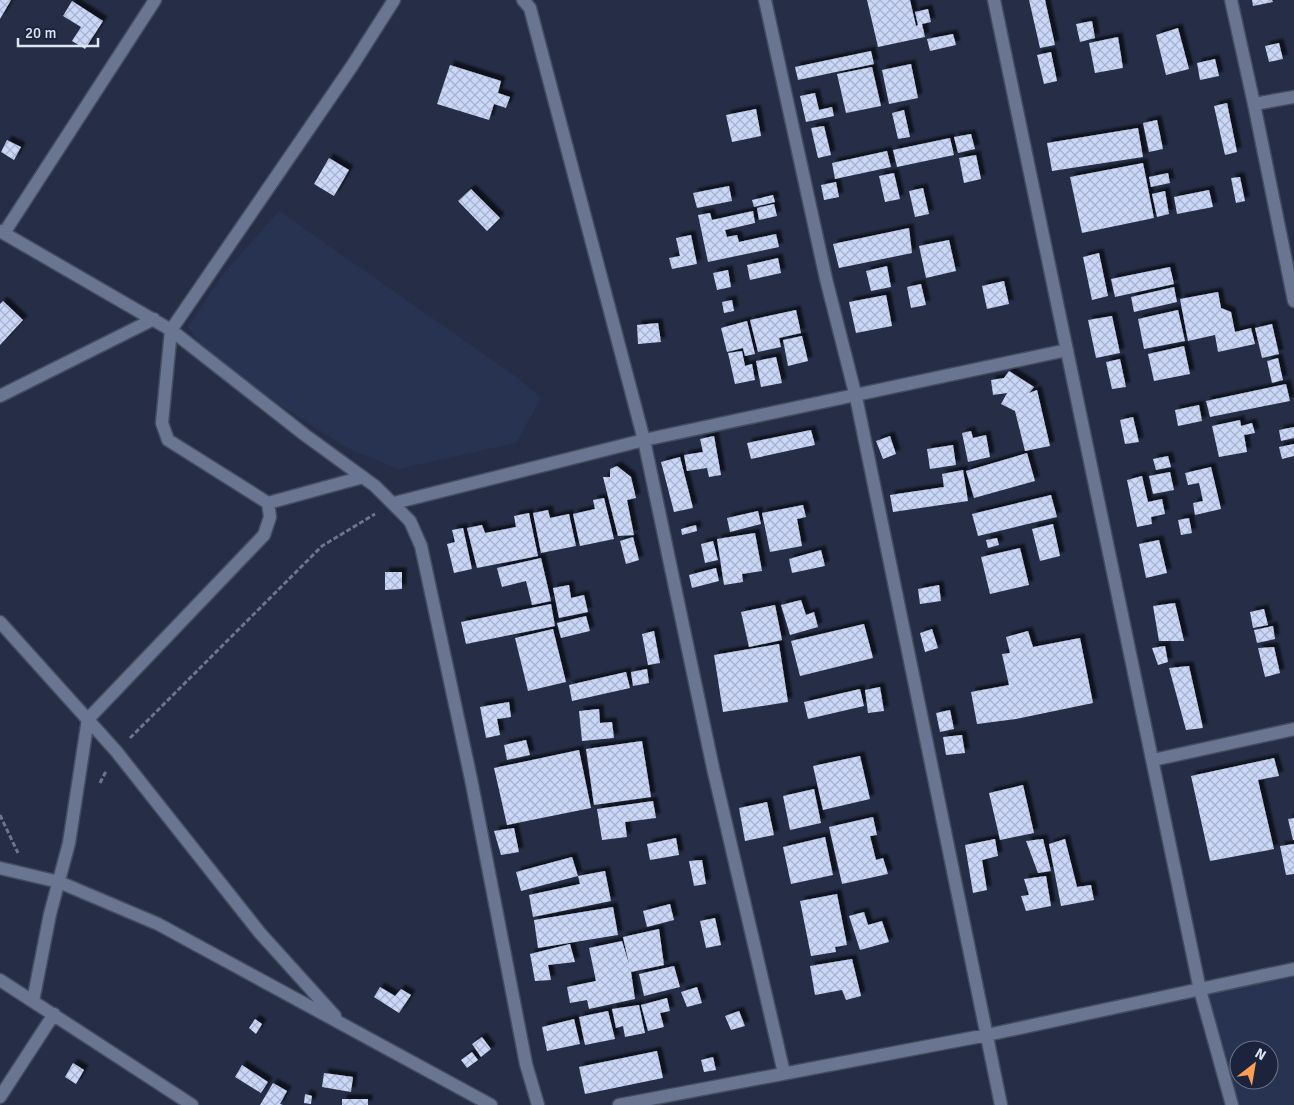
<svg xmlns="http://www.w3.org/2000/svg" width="1294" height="1105" font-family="Signika,sans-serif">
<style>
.built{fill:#283352;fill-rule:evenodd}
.building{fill:url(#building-cross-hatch);filter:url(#shadow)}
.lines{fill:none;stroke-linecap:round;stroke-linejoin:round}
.street-casing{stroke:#444c60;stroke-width:15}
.path{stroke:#6d758a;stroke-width:3;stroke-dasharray:5 2.5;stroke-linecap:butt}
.street{stroke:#697591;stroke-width:12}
</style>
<defs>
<pattern id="building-cross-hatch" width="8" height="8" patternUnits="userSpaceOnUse" patternTransform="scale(1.25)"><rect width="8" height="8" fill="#cad7f7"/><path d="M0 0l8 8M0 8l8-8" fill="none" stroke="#a8b2cc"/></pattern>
<filter id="shadow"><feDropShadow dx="4.5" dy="-4.5" stdDeviation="1" flood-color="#0009"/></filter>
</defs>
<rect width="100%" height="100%" fill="#252e46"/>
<path class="built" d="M279,211l239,167 23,20 -25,45 -117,26 -50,-20 -136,-87 -25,-35 36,-54z
M1294,973v132h-68l-24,-113zM1239,1050h30v30h-30z"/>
<path class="building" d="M0,0h11l-11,19z
M867,0h43l6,26 2,-1 -3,-13 13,-3 3,13 -9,2 3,13 -47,10z
M1029,0h16l10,45 -15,3z
M1252,0h20l1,2 -20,4z
M72,1l31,20 -18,28 -13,-8 9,-14 -18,-11z
M1092,21l3,17 -15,4 -4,-18z
M1178,28l11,41 -23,6 -10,-40z
M953,34l3,11 -26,6 -3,-12z
M1118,37l5,31 -28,5 -6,-30z
M1279,43l4,16 -14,3 -4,-16z
M871,51l3,13 -76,16 -3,-13z
M1051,52l6,29 -13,3 -7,-29z
M1215,59l4,17 -19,4 -3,-17z
M911,64l7,34 -29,6 -7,-34z
M450,65l51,16 -3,12 12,4 -4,11 -12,-4 -5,16 -52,-16z
M872,67l9,39 -35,7 -9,-39z
M815,93l4,17 13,-3 2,9 -28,6 -6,-26z
M1227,103l10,49 -12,3 -11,-49z
M756,109l5,27 -29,6 -6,-27z
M904,110l6,27 -12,2 -6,-26z
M1157,120l6,29 -14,3 -6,-29z
M824,126l7,29 -13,3 -7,-30z
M1138,128l5,29 -91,14 -5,-28z
M971,134l4,15 -17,4 -4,-16z
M950,138l4,17 -57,12 -4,-17z
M7,140l14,7 -7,13 -13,-8z
M887,151l4,16 -56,12 -3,-16z
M976,155l5,24 -17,4 -5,-25z
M329,158l20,12 -15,26 -20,-12z
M1143,163l11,55 -72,15 -12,-56z
M894,173l6,26 -15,3 -6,-26z
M1168,173l2,10 -19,4 -2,-10z
M1240,177l5,24 -9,2 -5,-25z
M836,182l3,15 -15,3 -3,-15z
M729,186l3,15 -35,7 -4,-15z
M923,188l6,26 -14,3 -6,-26z
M471,189l29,29 -13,13 -29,-30z
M1209,190l4,17 -36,7 -3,-17z
M1165,191l4,23 -12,3 -5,-23z
M773,195l2,7 -21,5 -2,-7z
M774,204l3,12 -18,4 -2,-12z
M753,211l2,12 -30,7 2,7 10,-2 2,7 37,-8 3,13 -71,15 -10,-47 12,-2 2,7z
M909,228l3,25 -73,15 -6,-24z
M691,235l6,29 -25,5 -3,-11 11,-2 -4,-18z
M949,240l7,31 -30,7 -7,-32z
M1099,253l9,43 -16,4 -9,-43z
M778,258l3,15 -31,7 -3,-15z
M887,266l4,21 -20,4 -5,-20z
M1170,267l4,17 -59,13 -4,-18z
M728,270l3,17 -14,3 -4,-17z
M1004,281l5,23 -22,5 -5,-23z
M921,284l5,21 -15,3 -4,-21z
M1174,287l3,15 -43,10 -3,-15z
M1218,292l3,16 10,4 4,20 16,-4 4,16 -37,8 -3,-17 -27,6 -8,-42z
M886,295l6,31 -36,7 -7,-31z
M732,300l2,11 -10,2 -2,-11z
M3,301l20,19 -23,25v-41z
M796,310l5,23 -22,5 2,9 -23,5 -8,-32z
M1178,310l7,31 -41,8 -6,-30z
M1112,316l8,37 -24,5 -8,-38z
M747,321l8,33 -10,2 -2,-8 -16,4 -6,-24z
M658,323l3,19 -23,2 -1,-19z
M1272,324l7,30 -17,4 -7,-30z
M802,336l6,25 -20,5 -5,-26z
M1184,346l6,28 -36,7 -6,-27z
M742,351l3,15 7,-2 3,16 -20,4 -7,-31z
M776,357l6,26 -21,4 -5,-26z
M1278,358l5,22 -11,3 -5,-22z
M1120,359l6,28 -14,2 -6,-27z
M1009,371l25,16 -5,6 8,-3 13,56 -25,5 -10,-40 -14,-7 6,-11 -14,2 -2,-15 13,-2z
M1286,384l4,17 -80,16 -4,-16z
M1199,405l3,16 -24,5 -3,-16z
M1133,417l6,25 -14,2 -5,-24z
M1240,420l1,6 11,-3 3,10 -11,2 3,17 -28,5 -7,-31z
M1294,427v11l-13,3 -2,-11z
M811,430l4,15 -64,14 -4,-16z
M971,431l2,7 13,-3 4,22 -22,5 -6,-29z
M714,436l7,39 -12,2 -2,-9 -20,3 -3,-16 19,-3 -3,-13z
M890,436l6,18 -13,5 -7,-18z
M1294,444v12l-12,3 -3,-12z
M953,445l3,20 -26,4 -3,-20z
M1027,453l8,28 -61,17 -8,-27z
M1168,456l3,11 -15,3 -3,-11z
M680,457l13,51 -19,4 -13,-50z
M617,466l14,11 5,21 -9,2 7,35 -16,1 -15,-59h7v-8z
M1211,467l10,42 -26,6 -2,-12 10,-2 -4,-18 -11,2 -3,-12z
M963,470l5,31 -75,11 -3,-17 54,-8 -2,-13z
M1170,472l4,18 -21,4 -4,-18z
M1142,476l6,26 14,-3 3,15 -14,3 1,7 -15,3 -10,-47z
M1051,495l6,22 -79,19 -6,-22z
M604,498l10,41 -34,7 -7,-32 22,-5 -2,-9z
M803,505l3,12 -9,2 5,27 -32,6 -8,-39z
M548,510l2,8 19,-4 7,32 -35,7 -8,-40z
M758,511l3,13 -31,8 -3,-14z
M529,513l9,43 -61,12 -10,-40 15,-3 3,8 31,-6 -2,-11z
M1189,518l3,15 -11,2 -3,-15z
M1053,524l7,32 -20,5 -8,-32z
M696,525l1,6 -15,4 -1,-6z
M463,528l9,41 -18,4 -7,-29 8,-2 -3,-12z
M755,533l7,38 -20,3 1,8 -19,3 -7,-46z
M633,537l6,23 -13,4 -6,-23z
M997,538l2,7 -11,3 -2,-8z
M1159,540l8,33 -21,5 -7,-34z
M713,541l5,19 -13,3 -4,-19z
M1020,548l9,37 -39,9 -9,-37z
M821,550l4,16 -33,7 -3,-14z
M541,558l10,43 -19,4 -6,-24 -24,6 -5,-19z
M716,568l3,13 -27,7 -3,-13z
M385,572h17v17l-17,1z
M569,585l2,13 13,-3 4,17 -29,6 -6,-30z
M939,585l2,16 -21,3 -2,-15z
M801,600l5,15 8,-3 4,15 -28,8 -9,-30z
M1175,603l9,38h-25l-6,-35z
M551,604l4,22 -89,18 -5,-22z
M775,605l7,35 -33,7 -8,-35z
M1264,609l4,16 -15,3 -3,-16z
M586,616l4,15 -29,7 -4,-15z
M864,624l9,34 -73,18 -9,-35z
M1273,626l2,13 -18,4 -3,-13z
M553,629l13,53 -38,9 -13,-53z
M932,629l6,19 -13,4 -5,-19z
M654,631l6,32 -12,2 -6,-31z
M1028,631l5,16 47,-9 13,65 -77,16 -39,5 -6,-32 38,-7 -7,-31 8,-1 -4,-16z
M779,644l9,58 -65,10 -9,-57z
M1165,646l3,16 -10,3 -6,-17z
M1274,647l6,26 -15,4 -7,-29z
M1189,666l14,62 -17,2 -17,-62z
M647,669l2,14 -16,3 -2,-14z
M626,672l4,16 -58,13 -3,-16z
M880,687l4,24 -16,2 -3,-23z
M860,689l4,17 -56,13 -4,-17z
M509,702l2,15 -14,2 3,16 -14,3 -6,-31z
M599,709l1,14 12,-1 2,16 -32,3 -3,-30z
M950,710l4,19 -14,3 -4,-19z
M962,735l3,18 -19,2 -3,-18z
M526,740l4,15 -23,5 -3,-15z
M642,741l9,56 -57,8 -8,-56z
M579,750l12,58 -84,17 -13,-57z
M860,756l10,43 -47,11 -10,-44z
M1274,758l5,18 -21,4 16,69 -64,12 -19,-85z
M1023,785l11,48 -34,7 -11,-47z
M814,789l7,34 -31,7 -7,-34z
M653,801l3,17 -31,4 2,15 -25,3 -5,-31z
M767,802l7,33 -29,6 -6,-33z
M873,817l4,18 -7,1 6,24 7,-2 5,16 -46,10 -13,-57z
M1294,818v22h-1l-5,-21z
M514,828l5,24 -18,3 -7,-24z
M825,837l8,38 -42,9 -8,-37z
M676,838l3,17 -29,5 -3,-16z
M995,839l3,17 -16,4 5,30 -14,3 -8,-48z
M1043,839l8,32 -13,2 -12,-32z
M1065,839l12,48 14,-2 3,15 -33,6 -12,-62z
M1294,844v30l-8,1 -6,-29z
M572,857l6,19 -57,15 -5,-19z
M702,860l4,24 -12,2 -5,-25z
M605,871l6,30 -78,16 -4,-22 51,-11 -2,-8z
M1046,876l5,30 -25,5 -5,-15 8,-1 -5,-16z
M837,894l10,51 -12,2 1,5 -25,4 -11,-55z
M670,904l4,16 -27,7 -4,-16z
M613,907l5,28 -80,13 -4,-28z
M864,912l4,13 14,-4 7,21 -29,8 -11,-34z
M715,918l6,27 -15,3 -6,-27z
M659,929l5,36 -33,7 4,27 -46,10 -2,-9 -17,3 -3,-16 29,-6 -7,-33 33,-7 7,23 -6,-27z
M570,944l5,18 -27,3 3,15 -16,1 -5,-27z
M852,959l9,37 -15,4 -4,-10 -27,5 -5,-29z
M674,966l6,21 -36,9 -5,-22z
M380,987l15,9 6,-7 10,6 -12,18 -25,-16z
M697,987l5,16 -15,4 -6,-15z
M667,998l3,13 -10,2 4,14 -16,4 -7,-26z
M639,1005l6,28 -20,4 -2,-11 -7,2 -4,-19z
M608,1011l7,28 -30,6 -6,-28z
M739,1011l6,15 -14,4 -6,-14z
M255,1019l7,5 -6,10 -7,-6z
M574,1019l6,25 -33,7 -5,-24z
M482,1037l9,12 -10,8 -9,-13z
M657,1051l6,27 -78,16 -6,-27z
M472,1052l6,8 -11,8 -6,-8z
M713,1057l3,13 -12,2 -3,-12z
M73,1063l11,7 -8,14 -11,-7z
M242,1065l26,17 -7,11 -26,-16z
M324,1073l29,4 -2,15 -29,-5z
M273,1083l14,8 -7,13 3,1h-23z
M305,1094l7,2 -1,8 -7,-1z
M342,1099h26v6h-26z"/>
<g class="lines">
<defs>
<path id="street" d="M523,0l7,8 114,432 69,328 71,305
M765,0l61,279 30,118 145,708
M994,0l206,990 32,115
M1231,0l23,104 40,197
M1254,104l40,-7
M0,231l171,99 134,105 70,51 35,35 11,25 50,233 55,285 12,41
M4,233l151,-233
M0,396l154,-77
M268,503l95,-26
M394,503l250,-63 423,-90
M0,622l116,129 144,182 75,83
M1153,760l141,-31
M0,868l59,14 99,42 333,181
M0,980l192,125
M33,1001l17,-87 19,-71 19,-124 176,-184 6,-18 -2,-14 -100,-63 -6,-17 9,-93 181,-264 42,-66
M0,1097l54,-83
M619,1105l368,-70 307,-66"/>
</defs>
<use href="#street" class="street-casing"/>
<path class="path" d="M130,738l192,-192 53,-32
M100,783l6,-12
M0,815l18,38"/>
<use href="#street" class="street"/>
</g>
<g transform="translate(1254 1065) rotate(31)"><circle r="24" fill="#1b243c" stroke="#697186"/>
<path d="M0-4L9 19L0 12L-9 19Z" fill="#fb9e51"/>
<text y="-8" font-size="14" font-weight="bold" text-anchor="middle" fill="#dde4f4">N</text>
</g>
<path d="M18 38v8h80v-8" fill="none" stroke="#dde4f4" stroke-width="2.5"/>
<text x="25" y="38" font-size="15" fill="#dde4f4" stroke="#1b243c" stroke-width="4" paint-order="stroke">20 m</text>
</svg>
